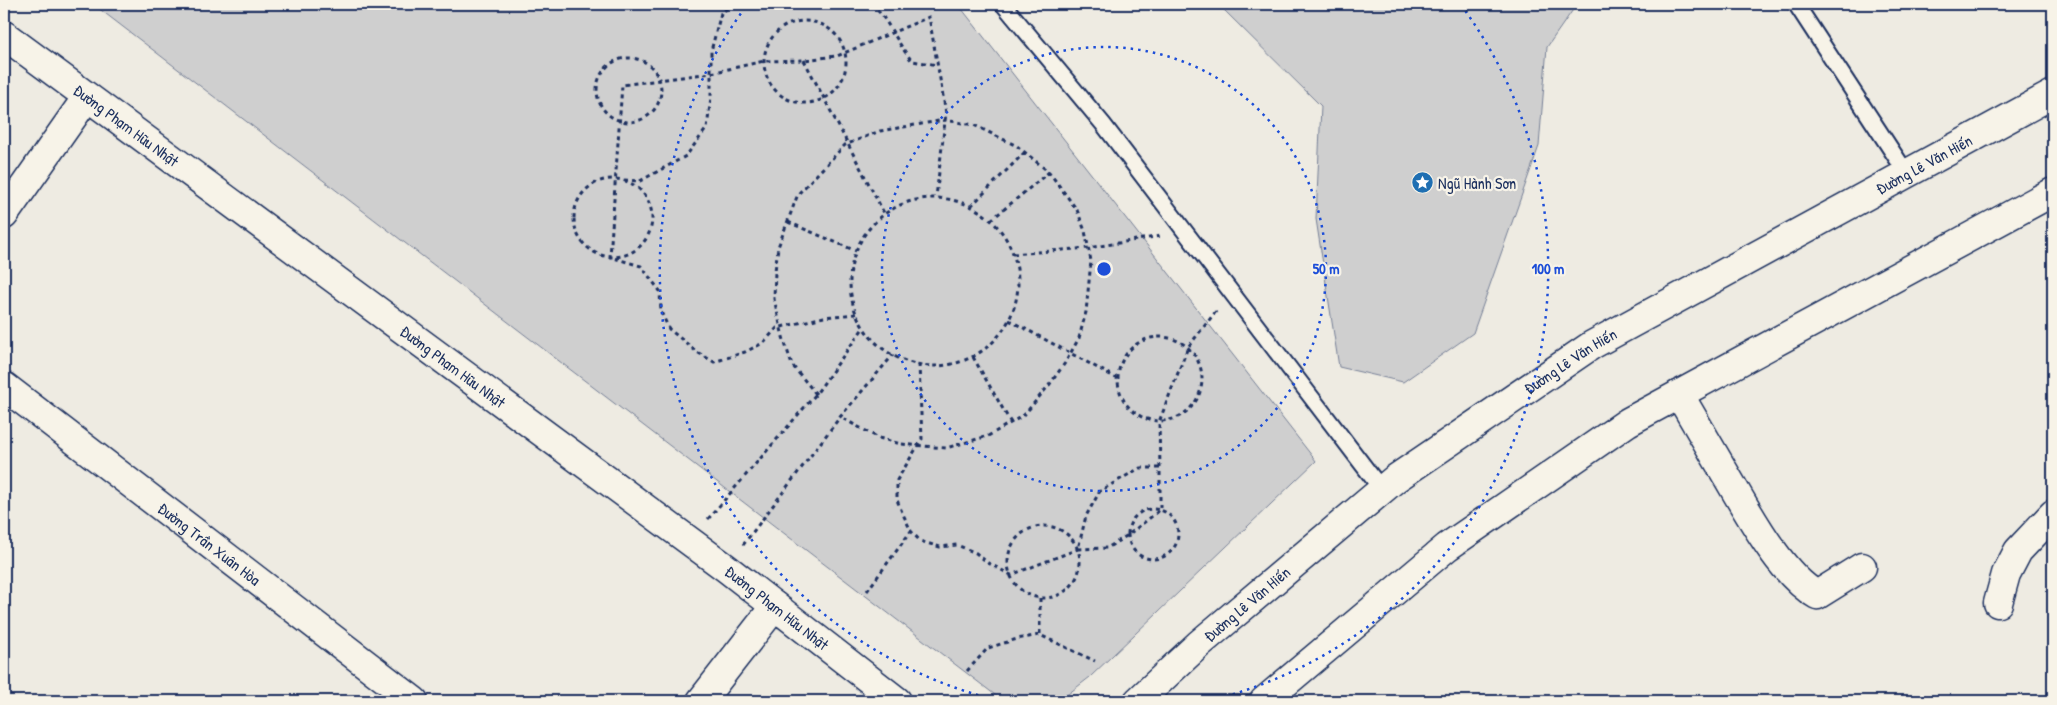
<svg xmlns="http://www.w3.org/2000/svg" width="2057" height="705" font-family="'Patrick Hand',sans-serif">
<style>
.green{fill:#cfcfcf;stroke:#757f96}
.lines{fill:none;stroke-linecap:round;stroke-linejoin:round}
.service-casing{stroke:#1b2f5e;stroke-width:19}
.minor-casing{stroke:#1b2f5e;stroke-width:31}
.tertiary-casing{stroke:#1b2f5e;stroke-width:31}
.secondary-casing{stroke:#1b2f5e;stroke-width:31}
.path{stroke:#1b2f5e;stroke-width:3;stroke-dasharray:4 4;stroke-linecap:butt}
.service{stroke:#f7f3e8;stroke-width:15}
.minor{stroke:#f7f3e8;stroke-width:28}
.tertiary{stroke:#f7f3e8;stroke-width:28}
.secondary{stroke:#f7f3e8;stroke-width:28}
.ring{fill:none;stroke:#1d4ed8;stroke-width:2.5;stroke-dasharray:2.5 5}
.labels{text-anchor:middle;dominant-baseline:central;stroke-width:4.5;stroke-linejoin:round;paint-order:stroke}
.street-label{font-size:16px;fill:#1b2f5e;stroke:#f7f3e8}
.poi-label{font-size:16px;fill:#1b2f5e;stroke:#f7f3e8;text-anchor:start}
.centre{fill:#1d4ed8;stroke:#f7f3e8;stroke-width:2.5}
.ring-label{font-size:15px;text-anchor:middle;font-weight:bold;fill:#1d4ed8;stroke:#f7f3e8;stroke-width:4.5;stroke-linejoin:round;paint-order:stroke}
</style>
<rect width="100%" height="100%" fill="#eeebe2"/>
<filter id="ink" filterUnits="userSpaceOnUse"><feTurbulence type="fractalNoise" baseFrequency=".02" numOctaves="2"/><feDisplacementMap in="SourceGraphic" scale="10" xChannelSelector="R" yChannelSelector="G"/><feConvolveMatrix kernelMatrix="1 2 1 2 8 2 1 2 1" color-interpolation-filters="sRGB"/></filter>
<g filter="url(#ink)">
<path class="green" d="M93,4h865l358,457 -226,216 -31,24h-56z
M1218,4h359l-30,43 -8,99 -66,187 -70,49 -64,-15 -23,-148 5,-113z"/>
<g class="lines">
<defs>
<path id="service" d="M1003,4l100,120 279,366
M1796,4l111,170"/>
<g id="minor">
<path d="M4,215l83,-118"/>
<path id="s1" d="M4,386l410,315"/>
<path d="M1679,394c17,29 33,57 50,86 20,34 53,96 88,115l45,-28"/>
<path d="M1998,603l8,-29 12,-23 35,-37"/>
<path d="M701,701l74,-95"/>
</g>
<g id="tertiary">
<path id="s2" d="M4,35l722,533 171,133"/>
</g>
<g id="secondary">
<path id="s3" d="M1138,701l61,-57 196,-165 197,-134 461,-251"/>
<path d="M1264,701l183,-154 181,-125 425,-230"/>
</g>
</defs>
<use href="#service" class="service-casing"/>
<use href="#minor" class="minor-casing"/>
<use href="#tertiary" class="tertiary-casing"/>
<use href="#secondary" class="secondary-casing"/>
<path class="path" d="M872,4c17,17 25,39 40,57l26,4
M764 62a41 41 0 1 1 82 0a41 41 0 1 1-82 0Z
M597 90a32 32 0 1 1 64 0a32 32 0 1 1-64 0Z
M804,60l80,153
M574 218a39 39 0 1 1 78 0a39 39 0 1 1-78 0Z
M624,180l16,1 46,-25 21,-28 4,-31v-46l10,-38 12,-9
M850 282a84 84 0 1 1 168 0a84 84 0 1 1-168 0Z
M971,206l54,-54
M991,220l58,-48
M788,222l68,29
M1013,254l75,-6 73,-12
M856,314l-32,3 -47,11 -14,15 -18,9 -31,10 -17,-10 -28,-23 -8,-17 -1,-21 -19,-25 -31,-9 12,-172 89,-12 53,-12 40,-1 33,-4 92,-39 17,96 -10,84
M1009,320l109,59
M1118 379a42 42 0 1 1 84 0a42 42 0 1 1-84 0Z
M973,357l38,66
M919,364l3,75 -25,41v20l5,12 9,19 9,10 20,6 17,-2 19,8 12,10 23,12 67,-26
M816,394l-24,-29 -9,-28 -9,-38 1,-28 3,-24 20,-53 47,-49 35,-14 65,-11 29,5 43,21 32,26 28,38 8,21 6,30 -5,51 -7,26 -14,25 -15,21 -26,31 -36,21 -42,12 -45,-4 -22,-6 -39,-21
M1140,468h20v42l-32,25 -21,13 -29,1 8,-33 14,-25z
M1160,468l-1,-46 29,-75 29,-37
M1128 534a25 25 0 1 1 50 0a25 25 0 1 1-50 0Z
M708,519l108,-125 48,-67
M1008 562a36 36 0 1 1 72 0a36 36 0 1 1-72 0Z
M743,545l97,-128 53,-62
M867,591l44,-60
M1040,598v37
M967,671l21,-23 29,-9 23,-4 55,26"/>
<use href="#service" class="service"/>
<use href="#minor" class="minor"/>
<use href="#tertiary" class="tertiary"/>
<use href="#secondary" class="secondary"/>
</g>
</g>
<g class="ring">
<circle cx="1104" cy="269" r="222"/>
<path d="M1000 701A444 444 0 0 1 747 5M1461 5A444 444 0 0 1 1208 701"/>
</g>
<defs>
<symbol id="sight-disc" viewBox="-11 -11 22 22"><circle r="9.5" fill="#1f6fb2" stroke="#f7f3e8"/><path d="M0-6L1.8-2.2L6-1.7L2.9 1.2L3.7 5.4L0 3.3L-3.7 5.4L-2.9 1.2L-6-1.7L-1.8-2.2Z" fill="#fff"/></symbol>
</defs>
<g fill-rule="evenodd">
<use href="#sight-disc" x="1410" y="170" width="25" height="25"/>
</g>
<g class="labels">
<g class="street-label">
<text stroke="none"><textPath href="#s2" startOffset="152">Đường Phạm Hữu Nhật</textPath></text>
<text stroke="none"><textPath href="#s3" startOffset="956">Đường Lê Văn Hiến</textPath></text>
<text stroke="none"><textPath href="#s3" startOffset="551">Đường Lê Văn Hiến</textPath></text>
<text stroke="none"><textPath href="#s2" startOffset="558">Đường Phạm Hữu Nhật</textPath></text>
<text stroke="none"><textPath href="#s1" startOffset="259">Đường Trần Xuân Hòa</textPath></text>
<text stroke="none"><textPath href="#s3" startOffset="146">Đường Lê Văn Hiến</textPath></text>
<text stroke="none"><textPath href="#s2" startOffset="962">Đường Phạm Hữu Nhật</textPath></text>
</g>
<g class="poi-label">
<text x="1438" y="183">Ngũ Hành Sơn</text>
</g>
</g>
<circle cx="1104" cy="269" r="8" class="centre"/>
<g class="ring-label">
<text x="1326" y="274">50 m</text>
<text x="1548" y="274">100 m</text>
</g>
<rect width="2057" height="705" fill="none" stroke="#f7f3e8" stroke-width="20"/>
<rect x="10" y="10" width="2037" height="685" fill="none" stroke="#1b2f5e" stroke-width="2" filter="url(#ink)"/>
</svg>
